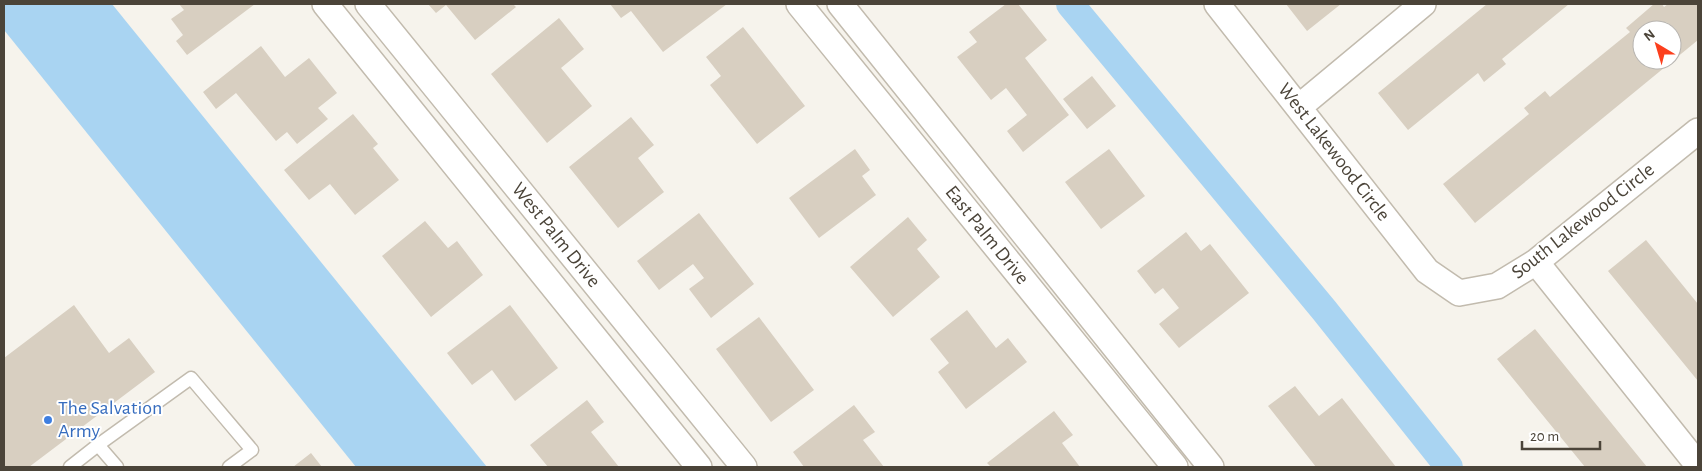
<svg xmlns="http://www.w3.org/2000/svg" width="1702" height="471" font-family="'Alegreya Sans',sans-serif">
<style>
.water{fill:#a9d4f2}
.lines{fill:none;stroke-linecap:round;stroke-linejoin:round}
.canal{stroke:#a9d4f2;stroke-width:28}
.building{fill:#d8cfc1;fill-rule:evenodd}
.service-casing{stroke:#c2bbae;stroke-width:15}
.minor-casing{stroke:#c2bbae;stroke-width:28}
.service{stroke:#fff;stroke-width:12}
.minor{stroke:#fff;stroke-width:25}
.shop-dot{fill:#3f7fe0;stroke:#fff;stroke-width:2}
.labels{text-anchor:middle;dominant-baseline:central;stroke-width:4;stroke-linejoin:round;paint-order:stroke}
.street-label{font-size:20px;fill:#4b4439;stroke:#fff}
.shop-label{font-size:20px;fill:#366cbe;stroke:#fff;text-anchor:start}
</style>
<rect width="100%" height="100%" fill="#f6f3ec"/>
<path class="water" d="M4,4h108l375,463h-131l-352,-437z"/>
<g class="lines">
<path class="canal" d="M1070,4l254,306 125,157"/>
</g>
<path class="building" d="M179,4h76l-68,51 -11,-14 7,-6 -12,-16 13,-9z
M428,4h85l3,3 -41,33 -29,-35 -10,8z
M610,4h117l-64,48 -32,-41 -10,7z
M1006,4h12l29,36 -22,18 44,57 -46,37 -16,-21 20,-16 -21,-27 -15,12 -34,-43 20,-15 -8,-10z
M1286,4h55l-34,27z
M1487,4h82l-67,55 4,5 -22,18 -6,-9 -70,57 -30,-37z
M1654,4h8l2,3 4,-3h30v36l-223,183 -32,-39 86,-70 -5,-6 21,-17 5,6 80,-65 -4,-4zM1642,30h30v30h-30z
M559,18l25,31 -23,19 31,38 -45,37 -56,-69z
M743,27l62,79 -48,38 -47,-59 11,-9 -15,-19z
M261,46l24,31 24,-19 28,35 -19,15 10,11 -31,25 -10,-12 -11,9 -40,-48 -20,16 -13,-17z
M1092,76l24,30 -29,23 -24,-30z
M353,114l25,30 -5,4 26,32 -44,35 -25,-31 -21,16 -25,-30z
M631,117l23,28 -16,13 26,34 -46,36 -49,-61z
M855,149l15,21 -8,6 14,19 -57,43 -30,-40z
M1109,149l36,47 -44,33 -36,-47z
M699,213l55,71 -43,34 -22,-29 15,-11 -11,-14 -34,26 -22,-29z
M908,217l19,23 -10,9 23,28 -47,40 -43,-50z
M425,221l23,27 9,-7 26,34 -52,42 -49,-61z
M1186,232l15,19 9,-7 39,49 -70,55 -20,-24 20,-16 -16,-20 -8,6 -18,-23z
M1646,240l52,64v77l-90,-110z
M74,305l35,48 20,-15 26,34 -126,95h-25v-109z
M510,305l48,63 -43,33 -23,-31 -20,15 -25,-32z
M967,310l29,38 12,-10 19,24 -61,47 -28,-37 11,-9 -19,-24z
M759,317l55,73 -43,32 -55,-73z
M1535,329l112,138h-62l-88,-108z
M1295,386l24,30 23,-18 54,69h-80l-48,-61z
M587,400l17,22 -13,10 28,35h-71l-18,-22z
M854,405l21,27 -12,8 21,27h-80l-11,-15z
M1054,411l19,24 -11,8 18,24h-89l-4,-4z
M311,453l11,14h-29z"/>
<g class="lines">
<defs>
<path id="service" d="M70,467l28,-22
M117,467l-19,-22 93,-67 61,72 -23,17"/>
<path id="minor" d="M325,4l374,463
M368,4l376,463
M799,4l376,463
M840,4l371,463
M1217,4l210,267 32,22 38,-7 39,-24 162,-131
M1299,107l124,-103
M1536,262l162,203"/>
</defs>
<use href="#service" class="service-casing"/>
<use href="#minor" class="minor-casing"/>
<use href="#service" class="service"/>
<use href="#minor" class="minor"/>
</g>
<circle class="shop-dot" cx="48" cy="420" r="5"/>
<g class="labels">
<g class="street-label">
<text transform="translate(1334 152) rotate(52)">West Lakewood Circle</text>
<text transform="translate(1583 221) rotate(-38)">South Lakewood Circle</text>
<text transform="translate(556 235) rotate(51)">West Palm Drive</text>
<text transform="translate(987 235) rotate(51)">East Palm Drive</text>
</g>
<g class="shop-label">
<text x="58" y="408">The Salvation<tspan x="58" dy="23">Army</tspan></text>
</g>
</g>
<rect width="1702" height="471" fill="none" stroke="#4b4439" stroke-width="10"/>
<g transform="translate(1657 45) rotate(322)"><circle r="24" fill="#ffffff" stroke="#b7b4b0"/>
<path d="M0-4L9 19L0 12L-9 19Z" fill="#fc3f1d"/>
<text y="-8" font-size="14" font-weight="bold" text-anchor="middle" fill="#4b4439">N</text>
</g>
<path d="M1522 441v8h78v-8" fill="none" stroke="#4b4439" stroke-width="2.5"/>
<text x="1530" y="441" font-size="15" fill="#4b4439" stroke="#ffffff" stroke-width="4" paint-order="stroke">20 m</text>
</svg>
